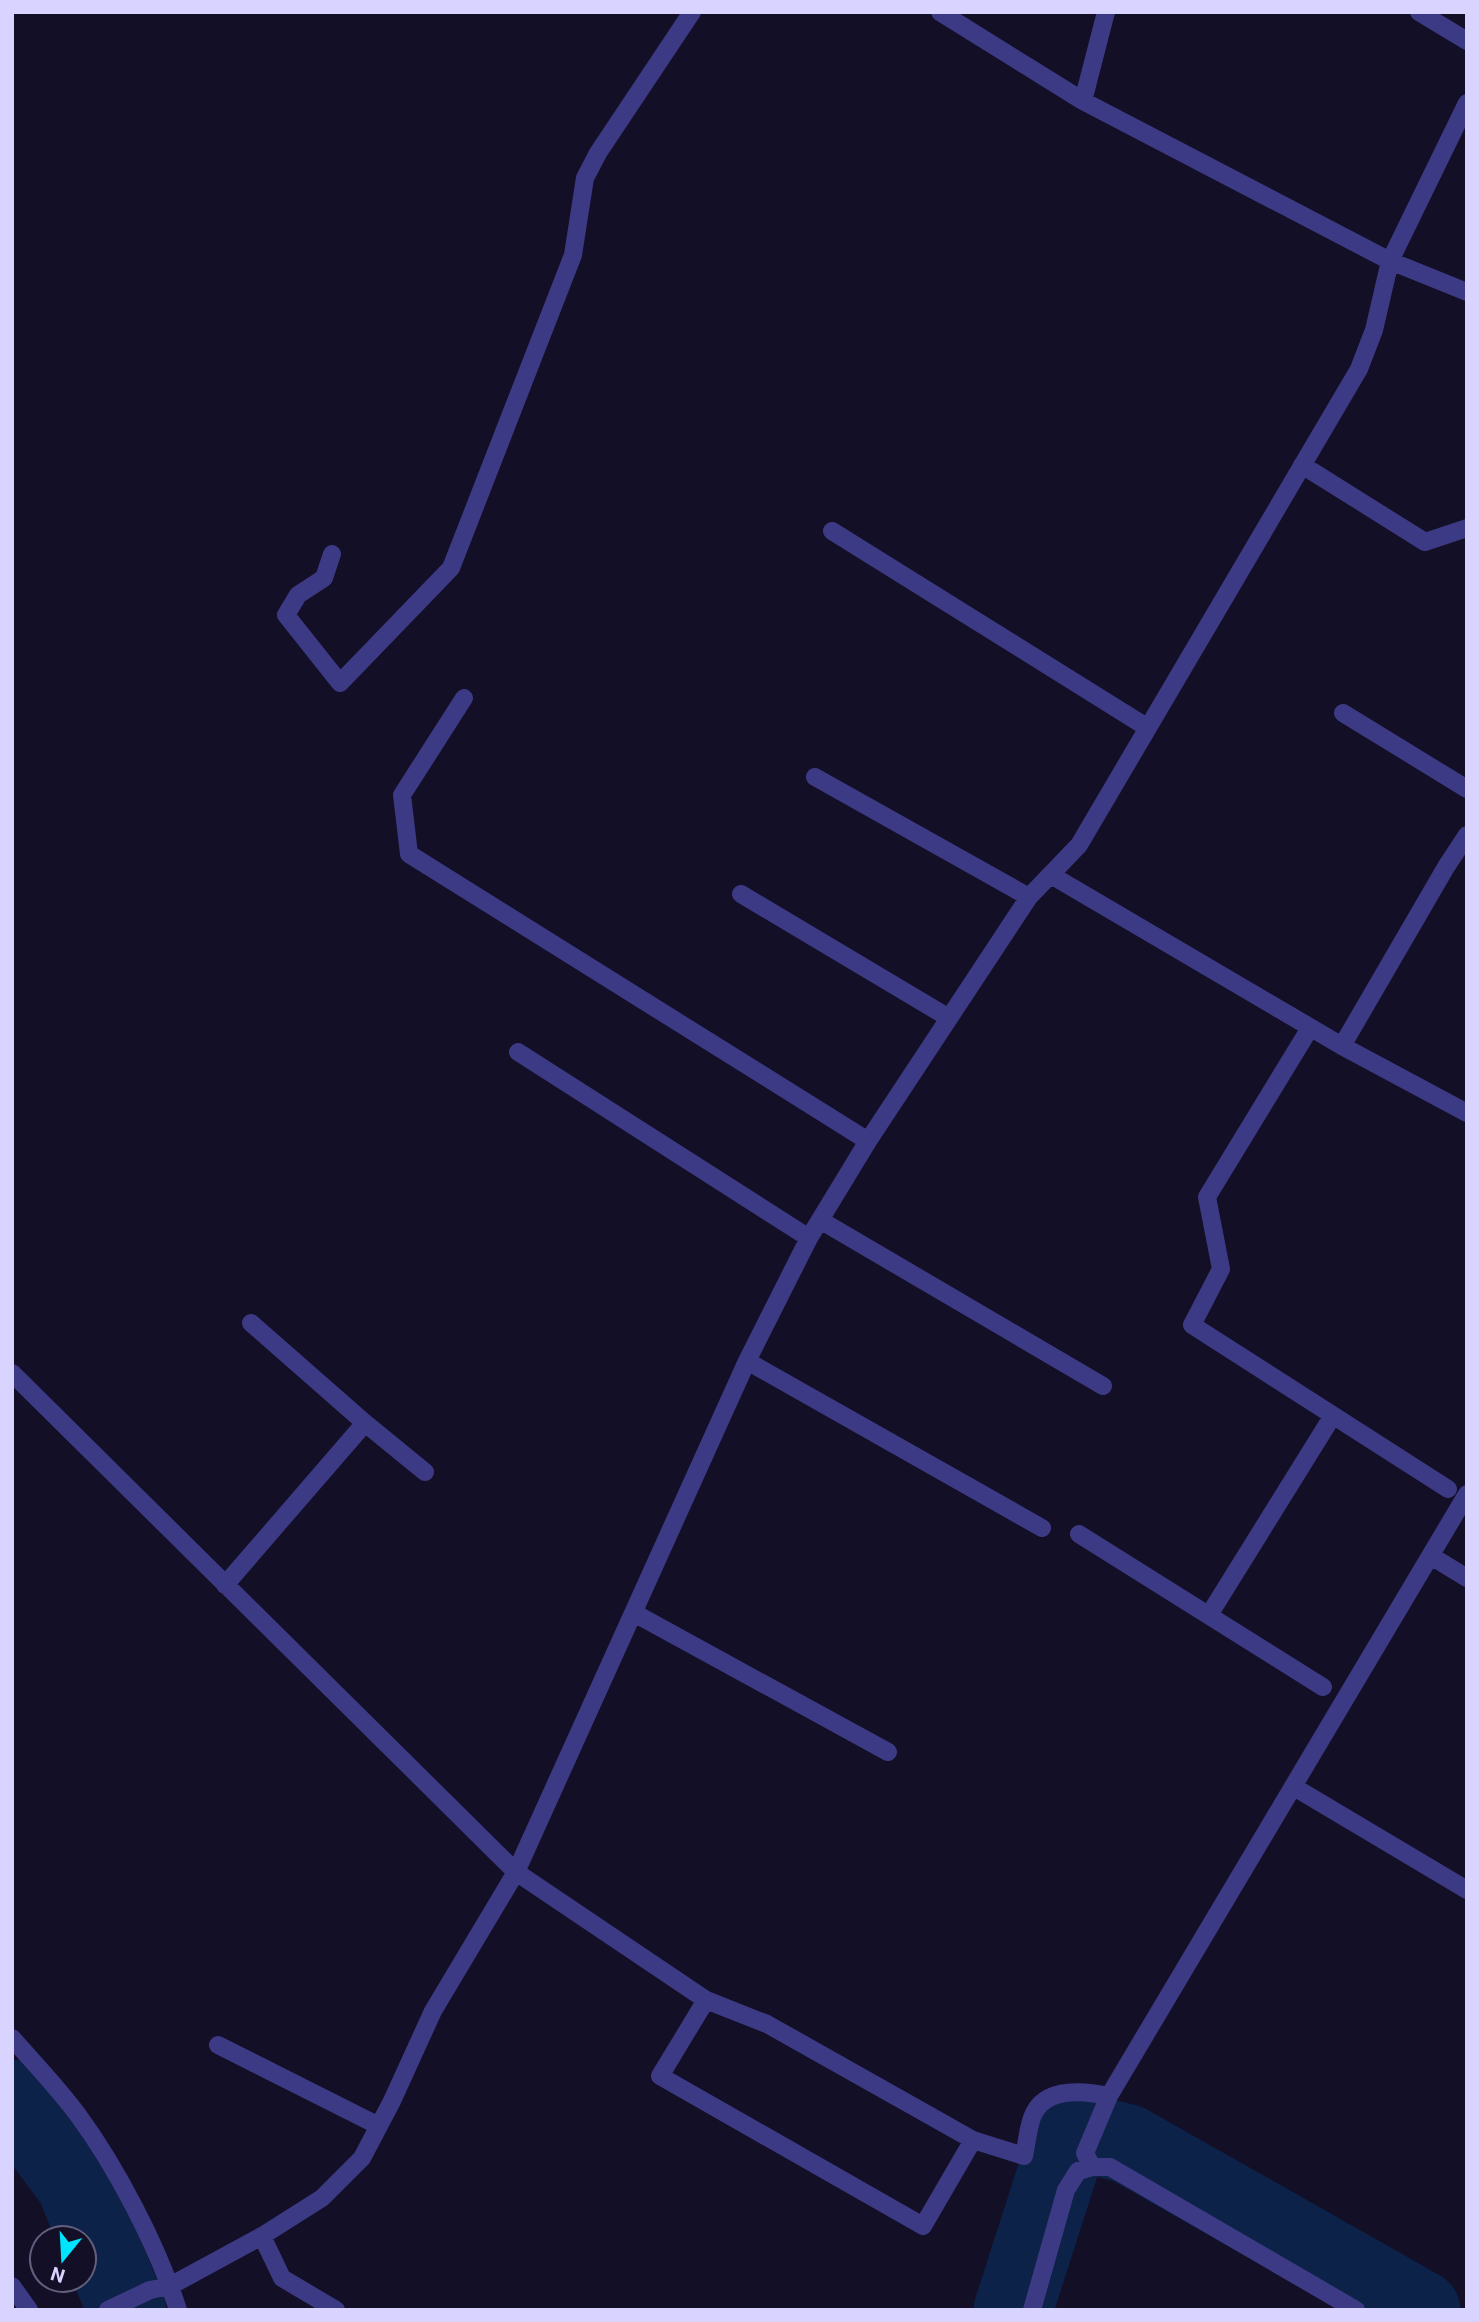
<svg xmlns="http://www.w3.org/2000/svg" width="1479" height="2322" font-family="Roboto,sans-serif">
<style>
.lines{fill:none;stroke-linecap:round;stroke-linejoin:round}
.river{stroke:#0c2248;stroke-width:79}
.minor{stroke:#3d3a85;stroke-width:18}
</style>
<rect width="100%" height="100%" fill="#130f26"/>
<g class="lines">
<path class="river" d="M12,2099l63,84 52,127
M1013,2310l54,-168 14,-10 47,12 293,166"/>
<path class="minor" d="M940,12l143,89 307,160 77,31
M1419,12l48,29
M1083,101l23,-89
M1302,465l123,77 42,-14
M832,531l316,197
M332,554l-8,24 -26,17 -12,20 54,68 111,-115 122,-313 12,-77 13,-25 94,-141
M464,698l-62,97 7,59 459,287
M1343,713l124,76
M815,777l214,120
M1051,875l291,171 125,67
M741,894l208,124
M1310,1028l-103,169 14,72 -29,56 256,164
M1342,1046l104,-179 21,-32
M518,1052l291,186
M820,1220l283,166
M251,1323l114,100 60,49
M747,1361l295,167
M12,1373l504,499 190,128 61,24 206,116 51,16c3,-13 4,-32 10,-43 13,-26 51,-22 75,-17l-24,57 7,14
M1079,1534l244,153
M1431,1556l36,22
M225,1585l140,-162
M634,1613l254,139
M1209,1615l123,-198
M1294,1787l173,103
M706,2000l-46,76 263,150 50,-86
M12,2038c22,25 46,50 66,77 39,53 80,132 100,195
M218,2045l161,81
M1109,2096l358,-602
M262,2236l20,42 54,32
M12,2286l17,24
M108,2310l42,-20 20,-4 92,-50 60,-38 40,-40 30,-57 41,-90 83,-139 231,-511 62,-123 59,-97 161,-244 50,-52 280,-476 15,-39 16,-69 77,-158
M1032,2310l34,-120 12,-19 14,-4h18l246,143"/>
</g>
<rect width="1479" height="2322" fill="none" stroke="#d9d4ff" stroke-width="28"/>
<g transform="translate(63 2259) rotate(198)"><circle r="33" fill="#130f26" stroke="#625e7d" stroke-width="2"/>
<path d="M0-5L12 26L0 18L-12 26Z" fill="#00e5ff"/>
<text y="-10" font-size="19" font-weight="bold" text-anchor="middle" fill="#d9d4ff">N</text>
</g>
</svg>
